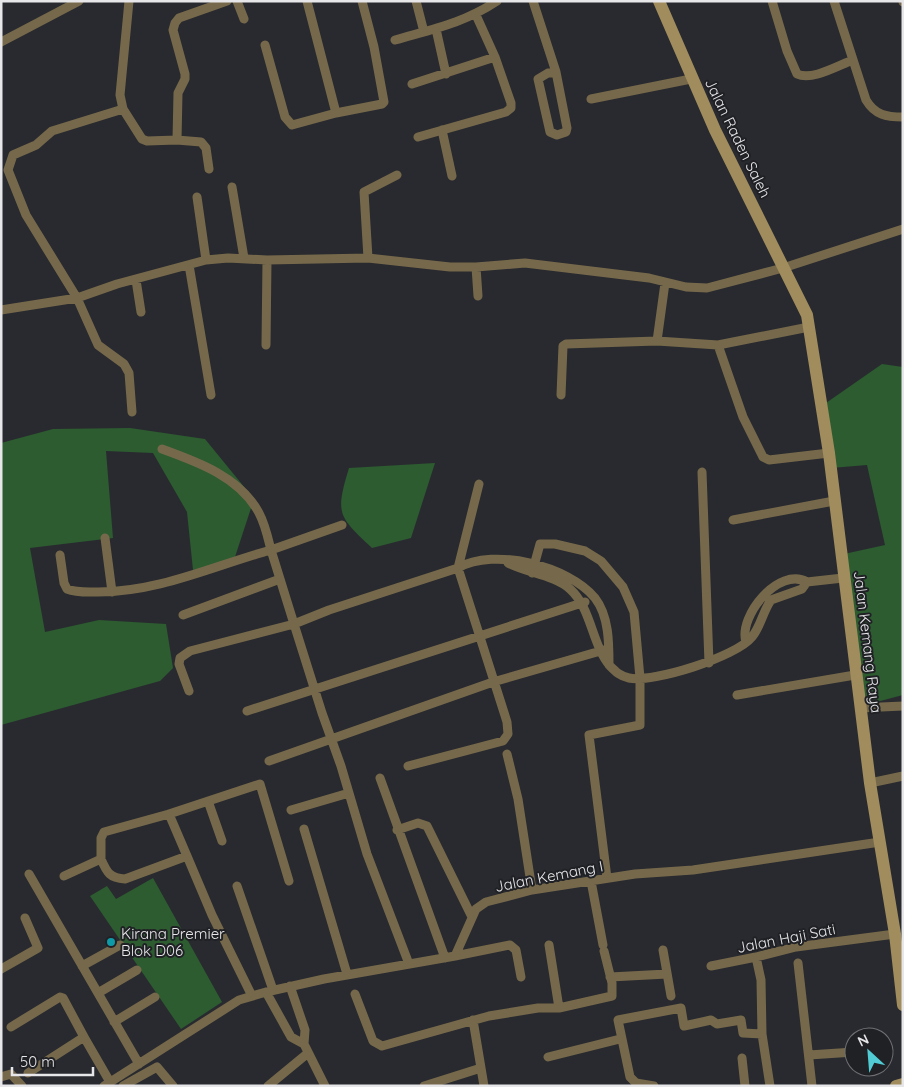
<svg xmlns="http://www.w3.org/2000/svg" width="904" height="1087" font-family="Quicksand,sans-serif">
<style>
.green{fill:#2c5c30}
.lines{fill:none;stroke-linecap:round;stroke-linejoin:round}
.street{stroke:#76694b;stroke-width:9}
.secondary{stroke:#a08c5c;stroke-width:12}
.culture-dot{fill:#0f9aa8;stroke:#202125;stroke-width:2}
.labels{text-anchor:middle;dominant-baseline:central;stroke-width:4;stroke-linejoin:round;paint-order:stroke}
.street-label{font-size:15px;fill:#e7e7ea;stroke:#202125}
.poi-label{font-size:15px;fill:#e7e7ea;stroke:#202125;text-anchor:start}
</style>
<rect width="100%" height="100%" fill="#292a2f"/>
<path class="green" d="M882,364l21,3v328l-38,10 -21,-151 41,-9 -18,-80 -36,3 -5,-65z
M130,428l75,11 49,60 -21,64 -40,7 -6,-58 -34,-59 -47,-2 7,87 -83,10 15,84 54,-12 67,4 7,44 -13,13 -159,44v-282l52,-14z
M435,463l-24,75 -39,10c-34,-32 -37,-34 -23,-80z
M153,878l69,124 -41,27 -91,-133 17,-10 9,13z"/>
<g class="lines">
<path class="street" d="M129,1l-9,94 3,14 19,30 5,2 30,-1 24,2 5,6 3,21
M237,1l7,18
M307,1l29,112
M416,1l8,31
M533,1l23,71 11,56 -1,4 -9,3 -7,-3 -12,-53 10,-6 8,-1
M772,1l15,50 10,23c15,7 40,-8 56,-14
M834,1l32,99c9,15 20,17 37,17
M903,1v1
M436,29l10,45
M395,40c38,-11 69,-17 102,-39
M1,42l78,-41
M265,45l20,72 7,8 44,-12 46,-9 2,-2 -10,-55 -12,-46
M412,84l83,-27
M591,99l100,-20
M123,109l-71,22 -16,14 -23,10 -5,15 18,45 51,83 21,47 26,19 5,9 3,39
M442,130l10,46
M418,137l88,-25 5,-4v-5l-16,-46 -19,-42
M177,140l1,-47 7,-14v-5l-12,-44 2,-7 4,-5 48,-17
M232,187l12,71
M197,197l9,63
M368,258l-4,-66 33,-17
M189,265l22,130
M476,267l2,29
M136,280l5,32
M1,310l76,-12 40,-14 89,-24 22,-2 39,2 101,-2 82,9h26l49,-4 124,15 37,9 21,1 76,-20 120,-39
M657,341l8,-58
M266,345l1,-85
M718,345l25,72 20,40 6,3 60,-7
M561,395l2,-49 3,-2 91,-3 61,4 91,-18
M162,449c36,13 78,28 97,64 6,11 9,25 12,37l71,-25
M702,472l7,191
M733,520l101,-19
M105,538l7,54
M60,555l4,28 3,6c10,4 20,3 31,3 61,0 115,-26 173,-42l23,74 -104,27 -10,7 -1,6 10,27
M508,563c19,10 46,12 62,26 22,20 21,54 40,77 6,6 10,10 19,12 24,5 107,-21 123,-41 9,-11 11,-26 19,-37l31,-11 5,-7
M532,573l8,-29h15l30,7 16,10 22,26 11,25 6,66v47l-51,10 18,143
M183,615l97,-36
M746,642c-8,-26 33,-76 61,-60l36,-4
M737,695l118,-20
M860,708l43,-2
M247,711l338,-109
M507,754l11,45 14,91
M269,761l224,-79 111,-32
M408,766l95,-25 5,-7 -1,-12 -49,-154 21,-84
M380,778l65,180
M870,783l33,-7
M208,801l14,40
M291,810l58,-17
M169,814l18,42
M304,829l43,145
M397,830l21,-7 9,3 44,89
M101,859c6,14 9,19 24,20l62,-23 25,59 40,81
M29,874l110,190
M64,876l37,-17v-21l3,-6 65,-18 91,-30 29,97
M591,881l12,64
M237,886l36,104
M549,945l10,63
M663,950l8,46
M455,956l55,-11 6,5 5,27
M756,957l5,23 1,54 8,52
M798,963l14,123
M409,964l-42,-110 -26,-88 -19,-53 -28,-89 35,-14 129,-42c36,-21 111,-2 137,30 14,18 14,45 14,67
M82,966l38,-21
M711,966l45,-9 40,-10 99,-13
M1,969l37,-21 -13,-30
M610,977l57,-3
M290,986l15,44 -1,14 21,42
M266,992l25,45 13,7
M98,993l39,-23
M355,994l18,47 9,5 107,-30 49,-8h21l53,-12v-13l-8,-32
M473,1020l11,66
M114,1022l41,-25
M11,1027l49,-30 3,1 21,39
M809,1055l45,-3
M548,1057l72,-18
M742,1058l3,28
M28,1073l56,-36 26,45
M1,1077l10,-3 11,12
M104,1086l135,-86 27,-8 58,-13 131,-23 21,-47 10,-7 46,-12 103,-16 58,-4 187,-28
M123,1086l34,-19 16,19
M268,1086l40,-33
M424,1086l57,-18
M654,1086l-18,-3 -6,-6 -12,-57 63,-12 3,18 27,-6 6,4 24,-4 2,13 19,1"/>
<path class="secondary" d="M659,1l56,129 92,185 22,138 41,330 25,151 8,71
M896,1086l7,-2"/>
</g>
<circle class="culture-dot" cx="111" cy="942" r="5"/>
<g class="labels">
<g class="street-label">
<text transform="translate(738 138) rotate(64)">Jalan Raden Saleh</text>
<text transform="translate(868 642) rotate(83)">Jalan Kemang Raya</text>
<text transform="translate(549 876) rotate(-11)">Jalan Kemang I</text>
<text transform="translate(786 938) rotate(-11)">Jalan Haji Sati</text>
</g>
<g class="poi-label">
<text x="121" y="933">Kirana Premier<tspan x="121" dy="17">Blok D06</tspan></text>
</g>
</g>
<rect width="904" height="1087" fill="none" stroke="#e7e7ea" stroke-width="5"/>
<g transform="translate(869 1052) rotate(334)"><circle r="24" fill="#202125" stroke="#707074"/>
<path d="M0-4L9 19L0 12L-9 19Z" fill="#51ccd4"/>
<text y="-8" font-size="14" font-weight="bold" text-anchor="middle" fill="#e7e7ea">N</text>
</g>
<path d="M12 1067v8h81v-8" fill="none" stroke="#e7e7ea" stroke-width="2.5"/>
<text x="20" y="1067" font-size="15" fill="#e7e7ea" stroke="#202125" stroke-width="4" paint-order="stroke">50 m</text>
</svg>
